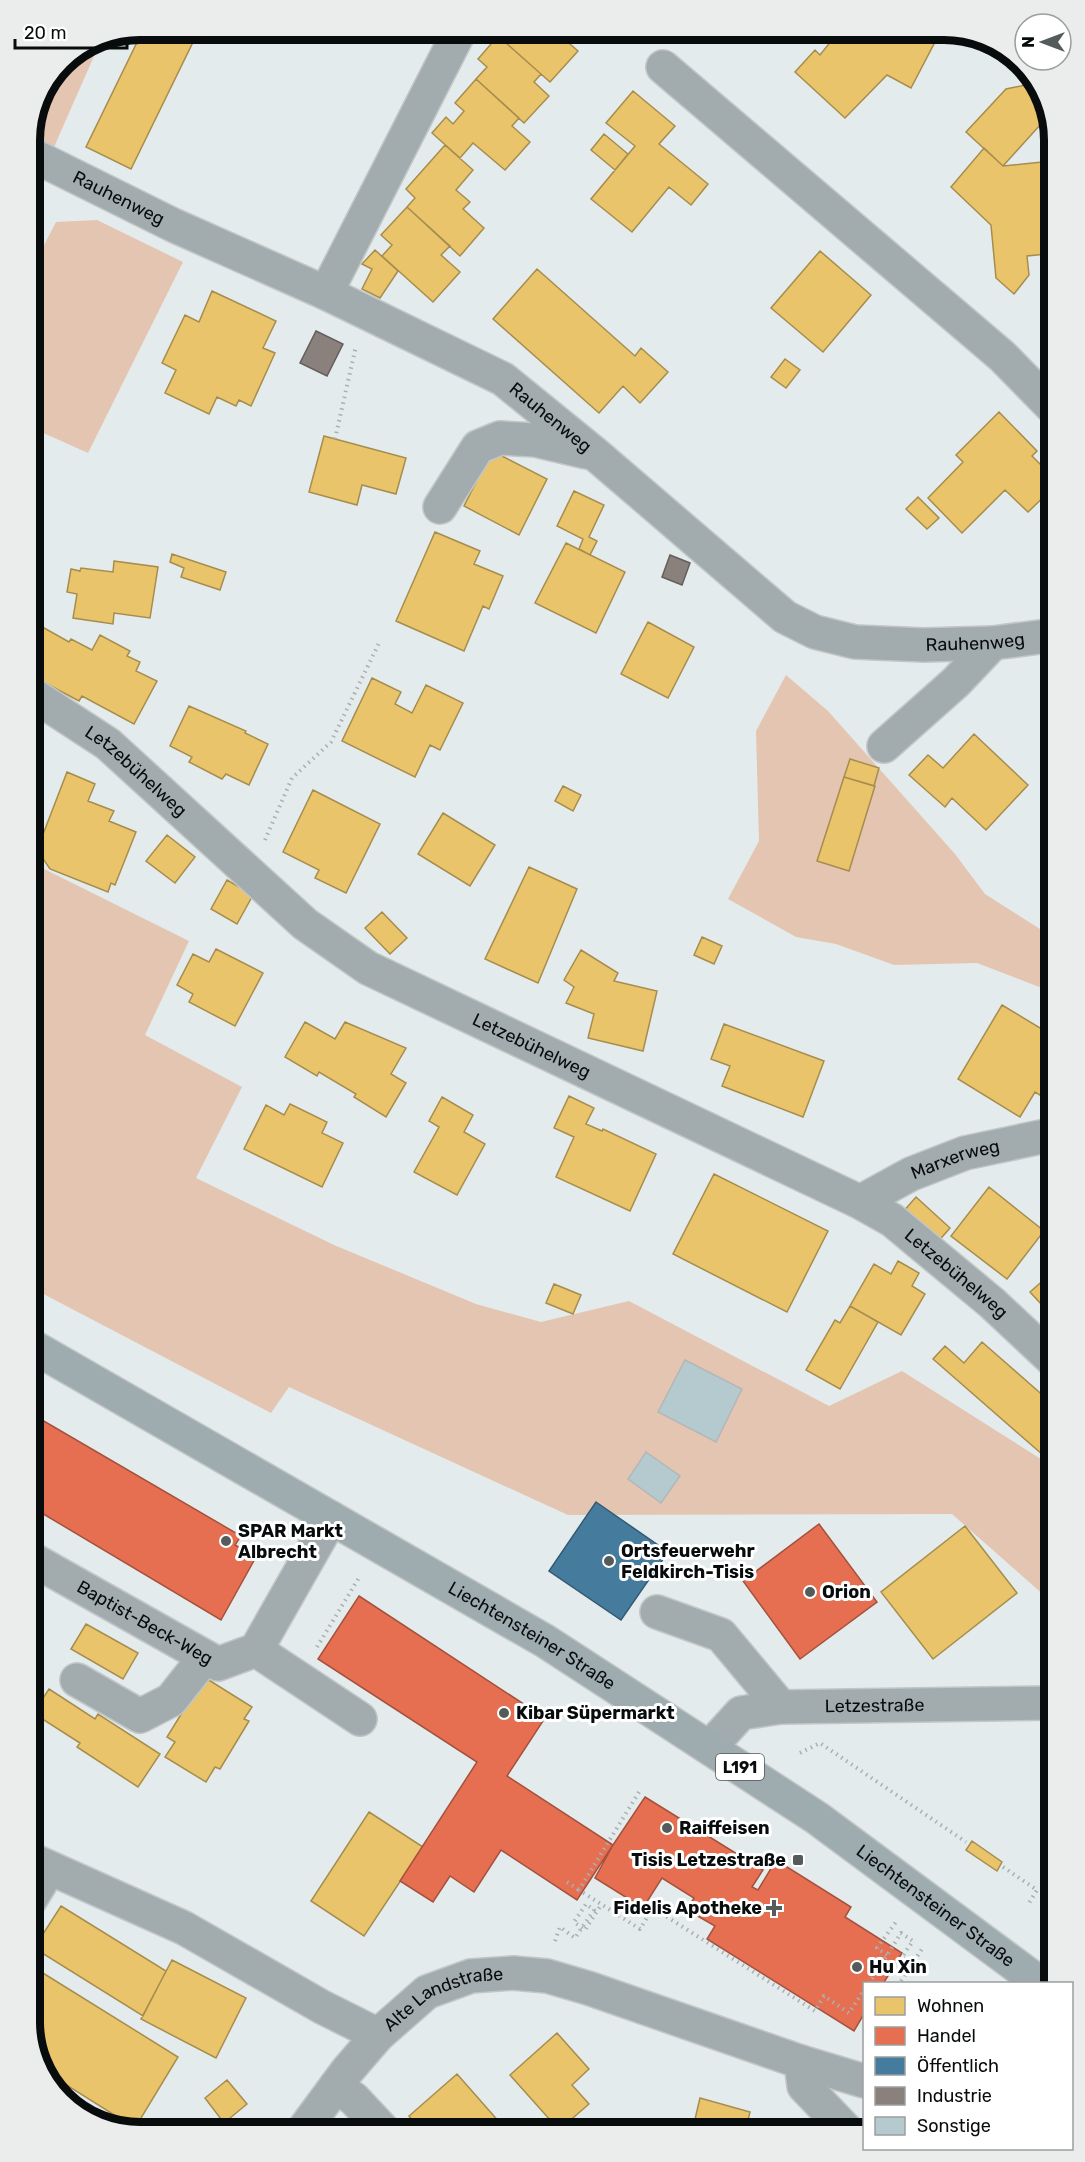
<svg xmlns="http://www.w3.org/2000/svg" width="1085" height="2162" font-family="Rubik,sans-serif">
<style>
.forest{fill:#e4c5b1}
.homes{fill:#e9c46a;stroke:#a68d4e;stroke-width:1.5}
.shops{fill:#e76f51;stroke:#a4513d;stroke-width:1.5}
.public{fill:#457b9d;stroke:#335a72;stroke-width:1.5}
.industry{fill:#8a817c;stroke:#635e5b;stroke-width:1.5}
.building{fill:#b5cace;stroke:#b2b7b8;stroke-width:1.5}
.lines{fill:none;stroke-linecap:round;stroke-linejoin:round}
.minor-casing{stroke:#c2c6c7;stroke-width:36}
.major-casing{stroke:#c2c6c7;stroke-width:36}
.path{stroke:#a8b0b2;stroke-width:4;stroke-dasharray:1.5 4.5;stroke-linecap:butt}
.minor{stroke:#a2acae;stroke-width:33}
.major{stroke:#9eacaf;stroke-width:33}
.poi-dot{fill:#555a5b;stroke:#fff;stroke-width:2}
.labels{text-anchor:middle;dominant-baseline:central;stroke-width:6;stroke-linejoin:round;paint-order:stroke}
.shield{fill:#fff;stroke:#525556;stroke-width:1.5}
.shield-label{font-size:16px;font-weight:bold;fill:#080c0d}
.street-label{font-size:18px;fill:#080c0d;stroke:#fff}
.poi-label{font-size:18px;font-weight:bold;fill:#080c0d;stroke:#fff;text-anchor:start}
.rim{fill:none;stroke:#080c0d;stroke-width:8}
</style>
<rect width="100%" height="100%" fill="#e4ebec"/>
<path class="forest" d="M99,38h3l-55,125 -17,-9v-20l33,-72z
M97,220l86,42 -95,191 -58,-26v-155l26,-50z
M786,675l42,36 127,143 30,40 55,35 15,1v63l-78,-30 -83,2 -58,-21 -40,-7 -68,-38 31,-58 -3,-110z
M30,862l159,79 -44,94 97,52 -46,91 138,67 142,59 65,18 88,-21 200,105 73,-35 153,97v137l-103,-91 -384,1 -279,-128 -18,26 -241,-126z"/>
<path class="homes" d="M143,30h36l16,8 -64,131 -45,-22z
M504,30h65l-7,7 16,14 -28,31 -52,-46z
M840,30h75l21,10 -25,48 -24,-13 -42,43 -50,-46 20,-22 5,5z
M498,36l43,38 -7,8 15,14 -25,27 -48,-44 11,-12 -9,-8z
M476,79l43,39 -7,8 18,16 -25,28 -32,-27 -13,15 -28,-25 14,-16 7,7 11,-13 -9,-8z
M1035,83l12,16 3,15 -47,52 -37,-34 40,-43z
M633,91l42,35 -16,18 49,40 -17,21 -22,-18 -37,45 -41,-33 44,-53 -29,-23z
M604,134l24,20 -13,16 -24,-20z
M445,145l28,25 -17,20 14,12 -7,7 21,19 -24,28 -53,-49 8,-9 -9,-9z
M984,148l19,18 39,-4 13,12v77l-8,3 -20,2 2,19 -15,19 -18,-16 -5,-53 -40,-38z
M407,207l43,39 -9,9 19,17 -27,30 -51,-46 10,-11 -11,-10z
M375,250l23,21 -18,27 -18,-9 10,-20 -10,-5z
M820,251l51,44 -48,57 -52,-44z
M537,269l98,87 6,-8 27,24 -28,31 -17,-17 -24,27 -106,-94z
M212,291l64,30 -13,27 12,5 -24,53 -12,-6 -3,6 -19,-9 -8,17 -44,-21 11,-23 -14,-7 23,-48 14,7z
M785,359l15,11 -14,18 -15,-11z
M999,412l38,39 -5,5 23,23v7l-27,26 -23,-22 -43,43 -34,-35 35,-36 -7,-7z
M324,436l82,22 -10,36 -34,-9 -5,20 -48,-13z
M492,451l55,28 -28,56 -55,-29z
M574,491l30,14 -15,32 8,4 -7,14 -11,-6 4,-10 -26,-13z
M918,497l21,21 -12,11 -21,-20z
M435,532l45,19 -6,13 29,12 -14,33 -6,-3 -19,45 -68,-30z
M566,543l59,29 -29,61 -61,-30z
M172,554l54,18 -6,18 -39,-13 3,-9 -14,-6z
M114,561l44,6 -8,51 -36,-5 -1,11 -40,-6 4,-24 -10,-2 4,-23 9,2 1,-3 32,4z
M648,622l46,25 -26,51 -47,-24z
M37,624l32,18 2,-3 21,11 8,-15 30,16 -3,5 13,6 -4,9 21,10 -23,43 -52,-28 -3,5 -49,-26v-37z
M372,678l29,14 -6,12 17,9 14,-28 37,18 -23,47 -10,-5 -15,32 -73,-36z
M189,706l57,25 -1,2 23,11 -19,41 -23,-11 -4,5 -33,-17 3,-5 -22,-11z
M974,734l54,51 -42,45 -34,-32 -7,9 -36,-32 19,-20 15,13z
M850,759l29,9 -5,18 -30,-9z
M67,772l28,12 -7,17 26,10 -5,10 27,11 -21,53 -4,-2 -3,9 -58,-23 -13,-19z
M844,777l31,9 -26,85 -32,-10z
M563,786l18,9 -8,16 -18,-10z
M313,790l67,34 -34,69 -31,-15 4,-8 -36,-18z
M443,813l52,32 -25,41 -52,-32z
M167,835l28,22 -20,26 -29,-22z
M529,867l48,22 -39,94 -53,-24z
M227,880l26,15 -16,29 -26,-15z
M382,912l25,26 -17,16 -25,-26z
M702,937l20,9 -8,18 -20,-9z
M216,949l47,24 -28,53 -46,-24 4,-8 -16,-9 16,-31 16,8z
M581,950l37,23 -4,8 43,10 -14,60 -55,-13 6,-24 -28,-11 8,-16 -10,-7z
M1002,1005l53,32v51l-7,12 -13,-8 -15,25 -62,-38z
M305,1022l30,17 10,-17 61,26 -15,26 15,9 -20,34 -32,-20 2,-3 -37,-22 -2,4 -32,-19z
M724,1024l100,37 -21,56 -81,-31 8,-20 -19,-7z
M569,1096l25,12 -8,16 16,7 1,-2 53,25 -26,57 -74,-34 18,-40 -20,-9z
M442,1097l31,18 -9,17 21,12 -28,51 -43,-23 25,-45 -10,-6z
M290,1104l37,18 -5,11 21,10 -21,44 -78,-38 22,-44 18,10z
M714,1174l114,57 -41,81 -114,-58z
M989,1187l55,44 -37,48 -56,-43z
M916,1197l34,31 -14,16 -34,-31z
M898,1261l21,12 -7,13 13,8 -24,41 -51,-29 24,-42 17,10z
M1055,1270v49l-25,-27z
M554,1284l27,11 -8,19 -27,-11z
M850,1306l28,16 -38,67 -34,-19 29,-50 5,3z
M982,1342l73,64v46l-5,-4 -7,7 -110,-96 12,-13 19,17z
M965,1526l52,67 -84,66 -52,-67z
M86,1624l52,29 -15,26 -52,-30z
M204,1677l48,30 -8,12 5,2 -29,48 -5,-2 -9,15 -41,-25 10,-15 -8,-5z
M49,1689l46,30 3,-5 62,40 -22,33 -61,-40 3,-4 -47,-30z
M369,1812l54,35 -59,89 -53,-35z
M972,1841l30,21 -5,9 -31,-21z
M61,1906l105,65 -23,45 -109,-68z
M172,1960l74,38 -30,60 -75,-39z
M30,1965l148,92 -43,71 -91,-57 -6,-8 -8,-42z
M557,2033l32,36 -17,16 17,19 -30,26 -49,-55z
M457,2074l51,58h-86l-13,-16z
M227,2080l20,24 -23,19 -19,-25z
M700,2098l50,14 -5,20h-53z"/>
<path class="shops" d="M30,1413l211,123 -6,9 21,12 -35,63 -191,-114z
M819,1524l58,78 -77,57 -57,-78z
M359,1596l186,122 -38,58 106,69 -36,55 -76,-50 -27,42 -24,-16 -17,26 -33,-21 77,-119 -159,-103z
M645,1797l118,73 -11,17 6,3 18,-30 75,47 -6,10 57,36 -19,31h-19v30l-10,17 -147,-92 8,-13 -28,-16 7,-12 -32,-20 -19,30 -48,-30 18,-33z"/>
<path class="public" d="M596,1502l72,50 -47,68 -72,-49z"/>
<path class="industry" d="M316,331l27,13 -16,32 -27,-13z
M670,555l20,8 -8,22 -20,-8z"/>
<path class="building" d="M685,1360l57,29 -26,53 -58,-30z
M646,1452l34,24 -19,27 -33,-24z"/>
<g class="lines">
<defs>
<g id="minor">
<path d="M663,67l339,289 53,54"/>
<path id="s1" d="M30,154l143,71 153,68 177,86 91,74 191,164 30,15 40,10 69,3 69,-2 62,-8"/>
<path d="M326,293l134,-263"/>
<path d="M440,507l38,-60 22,-9 35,2 51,12"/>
<path id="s2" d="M30,693l78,51 197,180 63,44 492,234 32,18 100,83 63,59"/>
<path d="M884,746l72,-64 37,-39"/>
<path id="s3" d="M860,1202l51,-28 54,-21 90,-19"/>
<path id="s4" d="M30,1558l188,106 38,-14 75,-132"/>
<path d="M657,1612l64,23 60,72"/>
<path d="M256,1650l104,69"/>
<path d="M77,1680l63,36 31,-16 34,-43"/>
<path id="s5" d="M710,1747l31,-34 40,-6 274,-4"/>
<path d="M30,1859l154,69 138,79 56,28"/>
<path d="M30,1900l19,-31"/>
<path d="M801,2062l3,24 44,46"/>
<path d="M336,2086l18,13 31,33"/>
<path id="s6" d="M302,2132l45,-61 31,-36 49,-43 44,-16 42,-3 34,3 41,12 213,74 63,19"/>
</g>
<g id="major">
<path id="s7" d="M30,1345l515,296 272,177 224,166"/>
</g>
</defs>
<use href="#minor" class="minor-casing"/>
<use href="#major" class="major-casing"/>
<path class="path" d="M335,439l21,-93
M265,840l27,-62 39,-36 48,-99
M317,1647l43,-71
M800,1753l20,-10 146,99
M639,1792l-60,98 61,39 13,-21 162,103 9,-15 25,17 15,-23
M1003,1867l34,23 -8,13
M567,1882l12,8
M555,1941l5,-14 15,11 19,-28 -8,-6 -12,18 11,8 16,-25
M887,1955l-10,-7 19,-26
M901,1981l23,-35
M869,1984l32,-51 12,8 -11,16 11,7"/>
<use href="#minor" class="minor"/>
<use href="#major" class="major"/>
</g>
<g class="poi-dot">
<circle cx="226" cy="1541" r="6"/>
<circle cx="609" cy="1561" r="6"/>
<circle cx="810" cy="1592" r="6"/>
<circle cx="504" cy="1713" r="6"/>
<circle cx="667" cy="1828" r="6"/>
<rect x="792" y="1854" width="12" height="12" rx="3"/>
<path d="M771 1899h6v6h6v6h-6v6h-6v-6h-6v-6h6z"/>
<circle cx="857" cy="1967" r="6"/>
</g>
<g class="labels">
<rect class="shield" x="716" y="1754" width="48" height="26" rx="4.5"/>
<g class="shield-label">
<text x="740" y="1767">L191</text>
</g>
<g class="street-label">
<text stroke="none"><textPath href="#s1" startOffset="99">Rauhenweg</textPath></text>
<text stroke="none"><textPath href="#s1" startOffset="585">Rauhenweg</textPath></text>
<text stroke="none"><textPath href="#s1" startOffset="1088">Rauhenweg</textPath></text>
<text stroke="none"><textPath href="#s2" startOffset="132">Letzebühelweg</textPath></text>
<text stroke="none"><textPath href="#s2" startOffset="618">Letzebühelweg</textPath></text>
<text stroke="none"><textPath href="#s3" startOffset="105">Marxerweg</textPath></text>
<text stroke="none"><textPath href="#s2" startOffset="1102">Letzebühelweg</textPath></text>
<text stroke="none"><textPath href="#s4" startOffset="132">Baptist-Beck-Weg</textPath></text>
<text stroke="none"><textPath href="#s7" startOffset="580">Liechtensteiner Straße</textPath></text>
<text stroke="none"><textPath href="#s5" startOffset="180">Letzestraße</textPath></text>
<text stroke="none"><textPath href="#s7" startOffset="1066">Liechtensteiner Straße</textPath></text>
<text stroke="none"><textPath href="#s6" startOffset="201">Alte Landstraße</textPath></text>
</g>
<g class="poi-label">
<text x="238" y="1531">SPAR Markt<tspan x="238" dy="21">Albrecht</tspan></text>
<text x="621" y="1551">Ortsfeuerwehr<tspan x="621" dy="21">Feldkirch-Tisis</tspan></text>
<text x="822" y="1592">Orion</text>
<text x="516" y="1713">Kibar Süpermarkt</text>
<text x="679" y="1828">Raiffeisen</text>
<text x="786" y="1860" text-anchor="end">Tisis Letzestraße</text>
<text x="762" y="1908" text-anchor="end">Fidelis Apotheke</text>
<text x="869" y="1967">Hu Xin</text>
</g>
</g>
<path d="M0 0H1085V2162H0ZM140 40H944A100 100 0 0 1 1044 140V2022A100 100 0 0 1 944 2122H140A100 100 0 0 1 40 2022V140A100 100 0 0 1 140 40Z" fill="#ebecec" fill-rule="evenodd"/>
<path class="rim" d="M140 40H944A100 100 0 0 1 1044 140V2022A100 100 0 0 1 944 2122H140A100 100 0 0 1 40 2022V140A100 100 0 0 1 140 40Z"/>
<rect x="863" y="1982" width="210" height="168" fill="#ffffff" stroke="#9c9e9e" stroke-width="1.5"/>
<rect x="875" y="1997" width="30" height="18" fill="#e9c46a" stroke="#9c9e9e" stroke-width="1.5"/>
<text x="917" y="2012" font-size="18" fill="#080c0d">Wohnen</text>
<rect x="875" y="2027" width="30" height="18" fill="#e76f51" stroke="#9c9e9e" stroke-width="1.5"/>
<text x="917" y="2042" font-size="18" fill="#080c0d">Handel</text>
<rect x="875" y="2057" width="30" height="18" fill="#457b9d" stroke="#9c9e9e" stroke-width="1.5"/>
<text x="917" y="2072" font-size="18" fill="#080c0d">Öffentlich</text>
<rect x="875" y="2087" width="30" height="18" fill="#8a817c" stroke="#9c9e9e" stroke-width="1.5"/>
<text x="917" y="2102" font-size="18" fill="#080c0d">Industrie</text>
<rect x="875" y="2117" width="30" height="18" fill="#b5cace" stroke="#9c9e9e" stroke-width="1.5"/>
<text x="917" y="2132" font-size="18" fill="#080c0d">Sonstige</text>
<g transform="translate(1043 42) rotate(270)"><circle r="28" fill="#ffffff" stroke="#9c9e9e" stroke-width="1.5"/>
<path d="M0-4.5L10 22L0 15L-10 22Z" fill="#555a5b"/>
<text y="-9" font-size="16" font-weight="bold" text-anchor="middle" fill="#080c0d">N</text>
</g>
<path d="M15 39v9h112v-9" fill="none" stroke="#080c0d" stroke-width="3"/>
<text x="24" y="39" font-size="18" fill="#080c0d" stroke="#ffffff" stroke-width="4.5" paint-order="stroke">20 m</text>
</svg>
